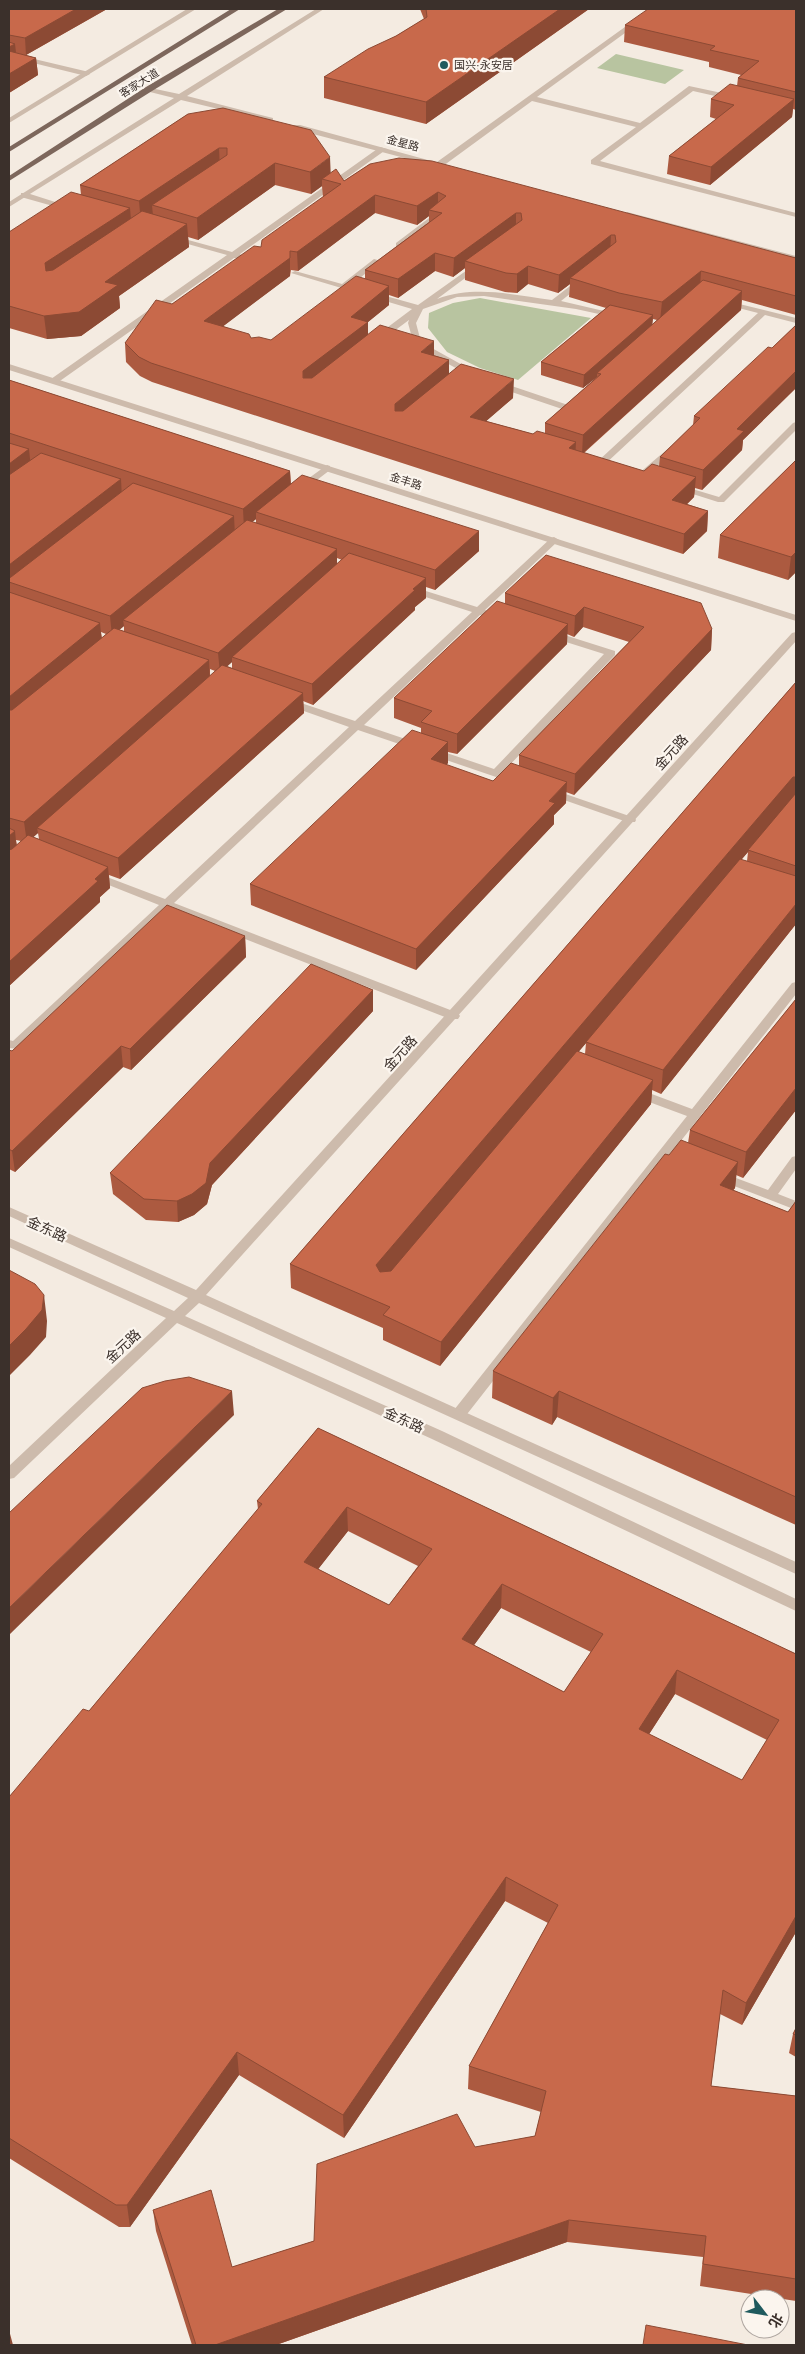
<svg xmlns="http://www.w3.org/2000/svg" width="805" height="2354" font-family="Arial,'Noto Sans SC',sans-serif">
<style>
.green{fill:#b8c4a0}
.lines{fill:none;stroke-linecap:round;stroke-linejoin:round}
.minor{fill:#cdbbac;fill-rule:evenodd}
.tertiary{fill:#cdbbac;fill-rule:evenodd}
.primary{fill:#7d675c;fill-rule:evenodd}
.wall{fill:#ac5a40;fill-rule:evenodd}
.shaded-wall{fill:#8c4a34}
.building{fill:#c8694b;stroke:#8c4a34;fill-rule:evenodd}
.poi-dot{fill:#1f5a5e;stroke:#fbf5ee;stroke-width:2}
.labels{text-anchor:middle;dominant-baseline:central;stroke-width:4.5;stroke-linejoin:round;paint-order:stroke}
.far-poi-label{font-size:11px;fill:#3b302b;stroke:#fbf5ee;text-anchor:start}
.far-street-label{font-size:11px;fill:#3b302b;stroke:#fbf5ee}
.street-label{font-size:14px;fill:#3b302b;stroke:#fbf5ee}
</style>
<rect width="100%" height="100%" fill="#f4ebe1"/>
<path class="green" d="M616,54l68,16 -19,14 -68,-16z
M480,298l111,20 -73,62 -38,-12 -33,-16 -19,-24 1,-15 24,-10z"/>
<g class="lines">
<path class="minor" d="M650,9h8l-121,88 103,26 49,-37 47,10v4h-3l-40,-9 -93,70 196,52v4l-205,-53v-4l45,-33 -104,-26 -89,65h-6v-4z
M9,53l80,19 1,2 -4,2 -77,-19z
M380,147l7,2 -147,105 2,2 -1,2h-7l-177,125h-6v-4l176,-124 -57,-16v-4l62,17z
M21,193h6l47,15 -7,2 -46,-13z
M437,212l7,2 -42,33h-6v-4z
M374,259l7,2 -31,25 68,19 59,-42h3v4l-43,32c39,-14 76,-4 115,1l31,-24 3,1v4l-25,20 60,14 -4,3 -41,-9 -92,-13 -27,1 -34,12 -7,14 5,19 54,30 1,2 -4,3 -58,-32 -6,-22 1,-3 -27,20h-6v-4l36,-27 -121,-36 4,-2 47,13z
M723,300l73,18v5l-31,-8 -162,151h-6v-4l161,-149 -35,-9z
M497,381l74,25 1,2 -7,2 -71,-24v-4z
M796,422v8l-72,72h-6l-44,-14 5,-3 40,12 74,-74z
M671,446l3,1v4l-30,27h-6v-4z
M327,465l3,1v4l-26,20h-6v-4z
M554,537l5,3 -2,2 -72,68 20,6v4l-4,1 -21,-6 -116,110 130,44 110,-115 -57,-18v-4h8l60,19v4l-112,117 4,2v4h-8l-141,-48 -184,173 284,110 2,3 -2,3h-8l-282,-110 -149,140 -10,-1v-8l4,1 146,-136 -68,-27 -2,-2 2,-2h8l66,25 184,-172 -65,-23v-4h8l63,21 117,-109 -65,-21v-4h6l64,20 74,-69z
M551,789l84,29 1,2 -1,2h-8l-80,-28 -1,-2 1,-2z
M796,982v12l-332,424h-10l-2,-4 2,-4 233,-294 -54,-20 -2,-3 2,-3h8l51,19 100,-126z
M796,1156v13l-18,25 18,7v9l-80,-31 -2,-3 6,-4 48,18 24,-33z"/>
<path class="tertiary" d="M187,9h9l-187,114v-5z
M316,9h8l-137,87 86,22v4l-92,-22 -172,107v-5l165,-104 -28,-7v-4l33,7z
M294,125h6l146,40 -7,2 -145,-38z
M627,212l169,44v4l-169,-44z
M9,364l787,251v6l-787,-251z
M796,632v9l-590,654 590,267v12l-597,-271 -14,13 257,115 354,168v12l-364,-172 -255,-116 -163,155 -5,1v-13l157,-148 -157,-71v-9l165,73 14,-13 -179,-82v-9l187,83 596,-657z"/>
<path class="primary" d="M231,9h9l-231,143v-5z
M278,9h9l-135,82 -143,90v-5l137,-89z"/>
</g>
<path class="wall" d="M9,9h98l-81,46 10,3 2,17 -29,18z
M420,9h169l-163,115 -102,-26v-21l72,-41 28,-17z
M796,9v101l-3,-1 -1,8 -82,68 -43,-11 2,-18 47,-37 -6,-2 1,-18 26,-13 1,-8 3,-3 -32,-8v-5l-85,-20 1,-17z
M188,114l142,59 14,8 26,-17 426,94v57l-54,-15 -1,10 -157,143 60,18 15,-5 1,-9 33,-32 1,-9 78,-68 24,-23v63l-53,52 -1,10 -40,40 -7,-2 -1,9 -7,7 21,7 -1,20 -24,23 -531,-172 -12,-6 -14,-14 -1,-19 47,-39 89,-57 62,-50 -1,-11 -11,8 -36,-9 -77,55 -10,-3 1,10 -70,49 1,12 -39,28 -34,3 -38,-11v-96l72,-37 -1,-10zM375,213l42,12 12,-9v6l-64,48v9l-94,61 -20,-2 -28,-12 67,-50 1,-6 7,1zM465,268v12l40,12 12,1 11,-9 30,9 12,-9 -1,13 37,11 -65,54v13l42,13 14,-11 -1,1 -51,45v10l-12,1 -47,-13 27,-23 -64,-25v-13l-81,-25v-13l21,-17v-10l9,3 37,-27 18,6zM653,319l4,1 -5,5z
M9,380l281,91 1,13 188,47v20l-44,39 -9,-3v11l-11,9v3l-102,95 -10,-4 1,12 -184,166 -11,-4 1,13 -10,9v5l-91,84zM256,519v4l-4,-1zM337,558l5,2 -5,4zM124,626v5l-5,-1zM101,632l5,2 -4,4zM232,662v6l-5,-2zM210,669l5,2 -5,5zM38,833l1,6 -6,-2zM16,840l5,1 -4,4z
M796,460v112l-8,8 -70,-22 2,-23z
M505,593l207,36 -1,21 -137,145 -8,-3v11l-12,12v9l-138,146 -165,-65 -1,-21 171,-151v-5l-27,-10v-20l111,-95zM583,627l46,15 -110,113v11l-26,15 -47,-16 2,-2v-11l9,2 110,-110v-10l7,3z
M796,682v242l-135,170 -9,-4 -1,14 -211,262 -57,-26v-12l-92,-40 -1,-24zM748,852l-1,9 -6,-1zM586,1043l-1,11 -7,-2z
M245,936l1,21 -115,113 -8,-3 -108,105 -6,-3v-119l3,1z
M373,990v21l-161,174 -5,19 -13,11 -16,7 -32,-2 -33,-26 -3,-21z
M796,999v111l-53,68 -7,-3 -1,13 -2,2 55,22 8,-11v324l-239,-108 -5,8 -60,-27 1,-27 176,-216 19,-12 2,-13z
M318,1428l478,226v278l-54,93 -22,-11 -9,72 85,10v205l-96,-15 3,-29 -136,-15 -291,103h-84l-36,-114 -3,-21 79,57 82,-26 161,-94 60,-11 6,-24 -73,-23 1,-23 79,-143 -43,-22 -161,237 -105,-63 -109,152h-11l-110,-69v-361l80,-86 169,-202 -1,-8zM348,1531l70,35 -29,39 -71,-36zM501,1608l90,44 -27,40 -90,-47zM675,1694l92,46 -25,40 -93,-46z
M796,2028v29l-7,-4 4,-19z"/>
<path class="shaded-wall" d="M76,9h31l-81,46 -1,-17z
M560,9h29l-163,115v-22z
M15,44l2,17 -8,4v-18z
M36,58l2,17 -29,18v-19z
M794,99l-2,18 -82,68 1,-18z
M219,148l1,22 -68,35 1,11 -12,8 -2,-23z
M330,157l1,23 -9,-1v7l-11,8 -1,-22z
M275,163v22l-77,55 -1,-22z
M438,192v18h-9v6l-12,9v-19z
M375,195v18l-77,58 -1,-19z
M130,208l2,23 -85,55 -2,-23z
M516,213v18l-51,30v7l-12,9 1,-19z
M187,224l2,23 -70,49 1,12 -39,28 -34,3 -3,-23 61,-34z
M611,235l-1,19 -40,24v6l-12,9 1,-18z
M290,251v25l-85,64 -1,-19z
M435,253v18l-37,27v-19z
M528,266v18l-11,9v-19z
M701,271l-1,18 -40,32 2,-19z
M389,286v19l-21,17v19l-64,50 -1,-20 48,-54z
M742,291l-1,19 -159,144 1,-19z
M653,315l-1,13 -55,45v4l-14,11 1,-13z
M434,341v19l-13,-8z
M449,360v19l-54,45v-20z
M796,371v17l-53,52 -1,10 -40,40 1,-20 34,-41z
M514,379l-1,19 -44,38 1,-19z
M576,442l-1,19 -6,-13z
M29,449l2,20 -22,16v-21z
M290,471l1,20 -35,21v7l-12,10 -1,-20z
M696,477l-2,20 -23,23 1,-20z
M121,479l1,20 -113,83v-17z
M708,511l-1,20 -24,23 1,-20z
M234,516l1,20 -112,84 1,6 -12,10 -2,-20z
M479,531v20l-44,39v-20z
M337,549v20l-105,88v5l-12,11 -2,-20z
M796,552v20l-8,8 3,-23z
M426,578v20l-11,9v3l-102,95 -1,-21 101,-95z
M584,607l-1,20 -9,10 1,-21z
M100,623l2,21 -93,76v-23z
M568,624l-1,20 -110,110v-20z
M712,629l-1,21 -137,145 1,-21z
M209,660l1,21 -173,147 1,5 -11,10 -3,-21z
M303,693l1,20 -184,166 -2,-21z
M448,742v21l-17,17v-21z
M793,777h3v23l-5,1 -414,489 -1,-25z
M567,782l-1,21 -12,12v9l-138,146v-21z
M15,831l2,21 -8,7v-23z
M108,867l2,21 -10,9v5l-91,84v-24l86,-83z
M796,904v20l-135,170 2,-24z
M245,936l1,21 -115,113 -1,-21z
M373,990v21l-161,174 -5,19 -13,11 -16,7 -1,-21 33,-38z
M121,1046l2,21 -108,105 -3,-21z
M653,1080l-2,24 -211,262 1,-24z
M796,1088v22l-53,68 3,-26z
M738,1162l-3,26 -18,23 3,-26z
M44,1295l3,26 -1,16 -16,18 -21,21v-30z
M232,1391l2,24 -225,220v-27z
M559,1391l-2,26 -5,8 1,-27z
M347,1507l1,24 -43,55 -1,-24z
M502,1584l-1,24 -40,55 1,-24z
M677,1670l-2,24 -38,59 2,-24z
M506,1877l-1,24 -161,237 -1,-23z
M796,1916v16l-54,93 4,-22z
M237,2052l2,23 -109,152 -3,-22z
M569,2220l-2,22 -291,103h-61z
M9,2330l4,15h-4z"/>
<path class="building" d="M9,9h67l-51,29 -16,-3z
M426,9h134l-134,93 -102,-25 44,-28 28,-13 31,-19z
M648,9h148v83l-58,-14 21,-17 -49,-11 5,-4 -90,-21z
M9,42l6,2 -6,3z
M9,51l27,7 -27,16z
M730,84l64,15 -83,68 -42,-11 65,-51 -23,-6z
M223,108l88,22 19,27 -20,15 -35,-9 -78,55 -45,-13 75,-50v-7h-8l-80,53 -59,-16 108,-71z
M399,158l33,3 364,97v38l-95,-25 -39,31 -43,-9 -49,-15 46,-36 -1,-7h-4l-52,40 -31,-9 -11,8 -11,-1 -41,-12 57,-41 -1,-7h-5l-62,45 -19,-5 -37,26 -33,-9 77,-57 -13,-3 17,-14 -8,-4 -21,14 -42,-11 -78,57 -7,-1v7l-86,63 45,13 2,4 8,-1 12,3 85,-64 33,10 -38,31 17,5 -65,49v7h9l68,-53 54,16 -13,11 28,8 -54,44v7h8l58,-47 53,15 -44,38 63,17 4,-3 39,11 -7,6 75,23 8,-7 44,13 -24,23 36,11 -24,23 -533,-171 -12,-6 -14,-14 31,-43 16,4 82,-58 7,1 1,-7 79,-56 -19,-5 14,-10 8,12 26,-17z
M71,192l59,16 -85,55 1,8 7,-1 89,-59 45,13 -82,58 13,3 -39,27 -35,4 -35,-10v-74z
M703,280l39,11 -159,144 -38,-12 56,-49 -4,-1z
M610,305l43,10 -69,60 -43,-13z
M796,325v46l-59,58 7,2 -41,39 -43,-13 40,-39 -6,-2 74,-69 4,1z
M9,380l281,91 -47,38 -234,-76z
M9,443l20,6 -20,15z
M41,453l80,26 -112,86v-90z
M796,460v92l-5,5 -71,-22z
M302,475l177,56 -44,39 -179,-58z
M133,483l101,33 -124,100 -101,-34v-4l2,-1z
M247,520l90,29 -119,104 -95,-33z
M349,553l77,25 -13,11 2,1 -103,94 -80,-27z
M546,555l155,48 11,26 -137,145 -56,-19 125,-128 -60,-20 -9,9 -70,-23z
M9,592l91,31 -91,74z
M497,601l71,23 -111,110 -36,-12 11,-11 -38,-13z
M114,628l95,32 -185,162 -15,-4v-108h3z
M222,665l81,28 -185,165 -81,-30z
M796,682v95h-3l-417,488 4,7 11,-1 186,-220 76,29 -212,262 -58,-27 7,-8 -100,-43z
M412,730l36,12 -17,17 62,22 18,-18 56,19 -18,19 6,2 -139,146 -166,-65z
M796,793v73l-48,-16z
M9,828l6,3 -6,5z
M28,835l80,32 -13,12 3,2 -89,81v-112l3,-1z
M740,859l56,17v28l-133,166 -77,-28z
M167,905l78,31 -115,113 -9,-3 -109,105 -3,-2v-99l3,1z
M311,964l62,26 -163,173 -4,20 -14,11 -15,7 -33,-2 -34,-26z
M796,999v89l-50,64 -56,-22z
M681,1140l57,22 -18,23 68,27 8,-11v296l-237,-106 -6,7 -60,-27 172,-217 4,1z
M9,1270l26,14 9,11 -2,15 -16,19 -17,17z
M189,1377l43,14 -223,217v-95l133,-125 23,-7z
M318,1428l478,226v262l-50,87 -23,-13 -12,96 85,10v183l-93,-15 3,-28 -137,-16 -354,125h-19l-43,-135 58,-20 21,77 82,-26 3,-77 140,-50 18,33 60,-11 11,-45 -77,-25 89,-161 -52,-28 -163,238 -106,-63 -110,153h-11l-107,-67v-341l74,-88 6,2 173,-207 -5,-3zM347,1507l85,42 -43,56 -85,-43zM502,1584l101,50 -39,58 -102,-53zM677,1670l102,50 -37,60 -103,-51z
M796,2028v7l-3,-1z
M646,2325l102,20h-105z"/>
<circle class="poi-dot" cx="444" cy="65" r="5"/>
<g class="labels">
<g class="far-poi-label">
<text x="454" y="65">国兴·永安居</text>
</g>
<g class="far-street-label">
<text transform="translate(139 83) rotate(-32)">客家大道</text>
<text transform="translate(403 143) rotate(15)">金星路</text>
<text transform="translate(406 481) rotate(18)">金丰路</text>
</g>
<g class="street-label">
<text transform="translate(671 752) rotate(-48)">金元路</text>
<text transform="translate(400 1053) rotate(-48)">金元路</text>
<text transform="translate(47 1229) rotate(24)">金东路</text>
<text transform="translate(123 1346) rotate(-43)">金元路</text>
<text transform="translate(404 1420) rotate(24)">金东路</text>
</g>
</g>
<rect width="805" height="2354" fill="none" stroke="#3b302b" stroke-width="20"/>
<g transform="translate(765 2314) rotate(121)"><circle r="24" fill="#fbf5ee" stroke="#aea6a0"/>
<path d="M0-4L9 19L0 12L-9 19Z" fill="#1f5a5e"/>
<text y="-8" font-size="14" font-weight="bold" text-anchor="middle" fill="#3b302b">北</text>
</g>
</svg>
